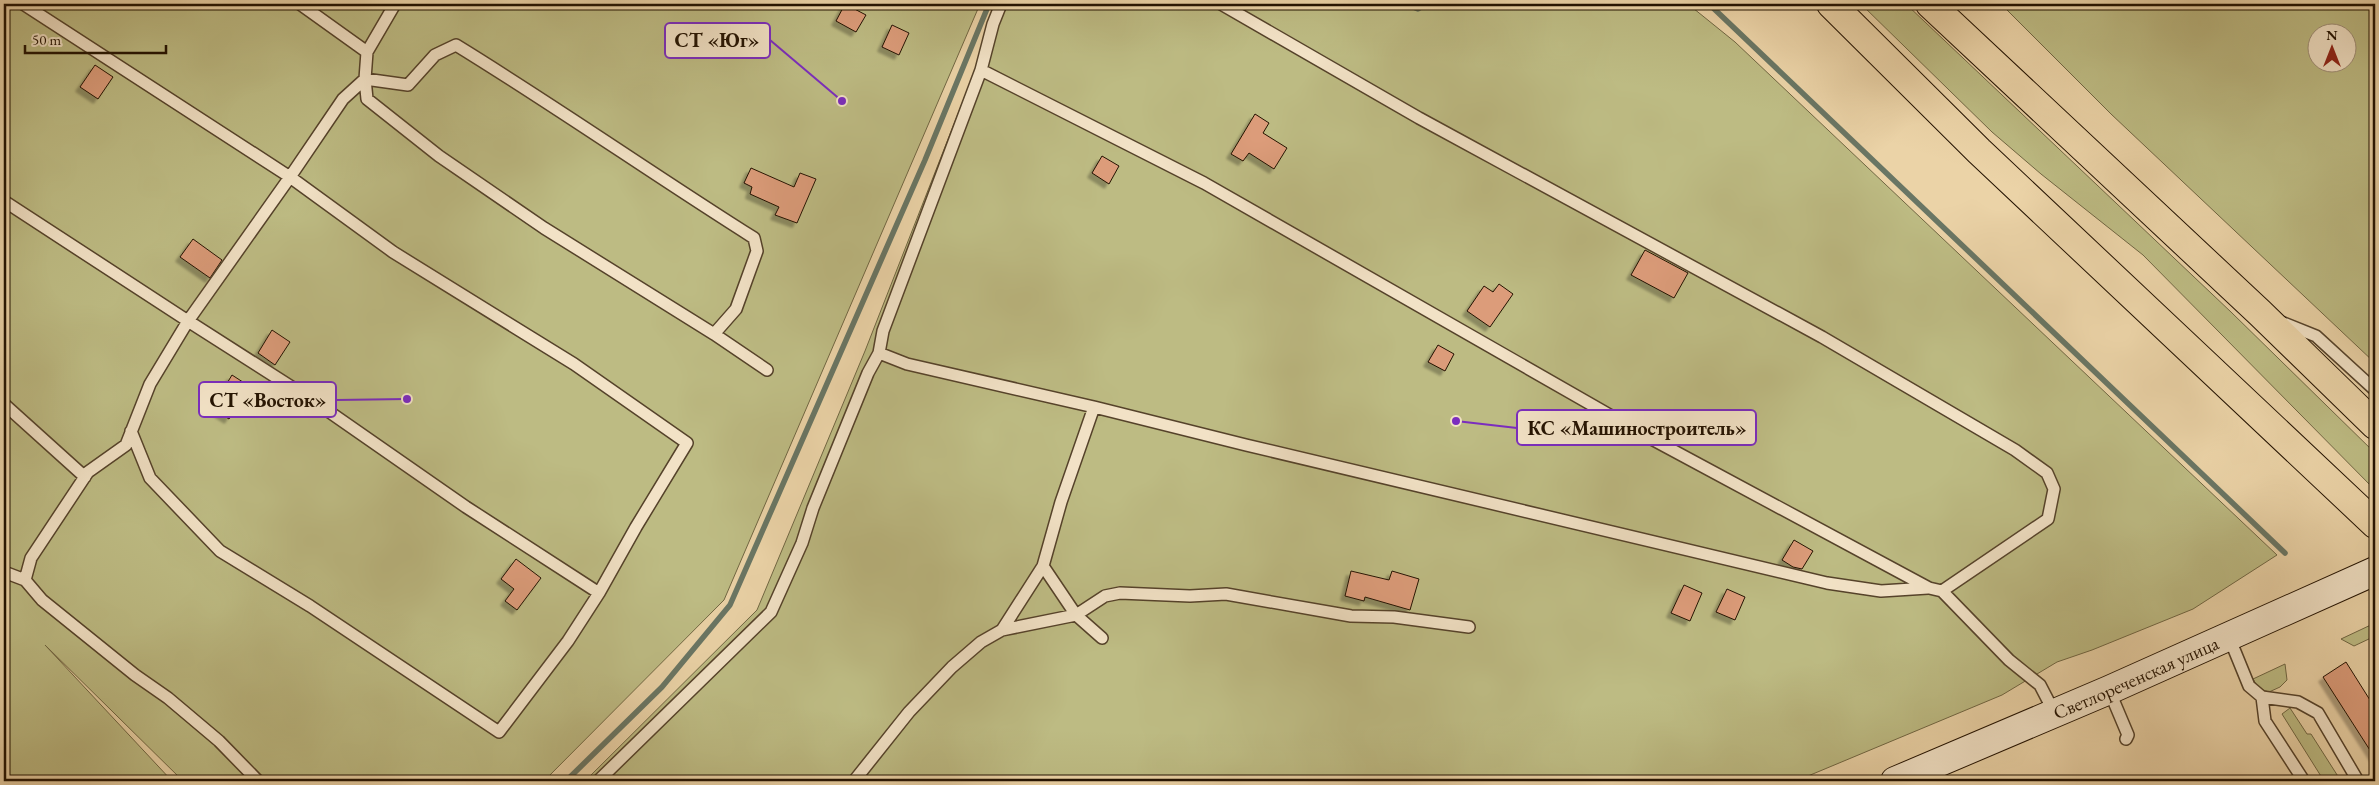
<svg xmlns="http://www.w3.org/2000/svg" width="2379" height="785" font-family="'EB Garamond',serif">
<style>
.green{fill:#bdbb83;stroke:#706642;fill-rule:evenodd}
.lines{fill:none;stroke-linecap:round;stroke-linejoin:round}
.stream{stroke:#697664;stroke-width:5.5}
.building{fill:#dc9c7a;stroke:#231201;filter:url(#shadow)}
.service-casing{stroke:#55422a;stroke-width:14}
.secondary-casing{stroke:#231201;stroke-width:30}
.primary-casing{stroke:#231201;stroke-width:30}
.service{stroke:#f2e2c6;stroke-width:11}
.secondary{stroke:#f2e2c6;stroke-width:28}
.primary{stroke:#ebd3a7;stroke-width:28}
.labels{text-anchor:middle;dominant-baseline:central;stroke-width:4;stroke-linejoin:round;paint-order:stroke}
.street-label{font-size:19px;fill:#231201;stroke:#f2e2c6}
.leader{fill:none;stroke:#7b2cbf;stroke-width:2}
.callout-dot{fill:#7b2cbf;stroke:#f2e2c6;stroke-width:2}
.callout{fill:#f2e2c6;stroke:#7b2cbf;stroke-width:2}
.callout-label{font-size:20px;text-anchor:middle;font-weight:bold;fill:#231201}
</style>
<defs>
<filter id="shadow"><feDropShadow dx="-4.5" dy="4.5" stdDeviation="1" flood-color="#0004"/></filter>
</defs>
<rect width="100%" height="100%" fill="#ebd3a7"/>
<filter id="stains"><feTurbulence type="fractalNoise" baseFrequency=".004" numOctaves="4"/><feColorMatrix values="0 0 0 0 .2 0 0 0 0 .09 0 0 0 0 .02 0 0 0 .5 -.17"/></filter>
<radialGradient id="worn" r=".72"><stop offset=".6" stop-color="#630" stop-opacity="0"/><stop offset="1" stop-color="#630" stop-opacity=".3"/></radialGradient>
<path class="green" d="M4,4h976l-256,596 -180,181h-361l-138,-136 127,136h-168z
M1001,4h687l47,38 542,513 -84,54 -101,41 -35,12 -55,33 -206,86h-1211l172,-171 108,-259z
M1861,4h45l325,308 144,141v37l-232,-235 -102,-81 -49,-42z
M2001,4h374v359l-264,-249zM2346,32v30h-30v-30z
M2375,623v21l-4,-6 -17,8 -13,-7z
M2285,664l2,16 -7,7 -11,5 -10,-3 -6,-10z
M2290,708l17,26h4l30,47h-17l-42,-67z"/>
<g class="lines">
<path class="stream" d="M1406,4l12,5 8,-5
M1709,4l576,549
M566,781l96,-94 68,-82 195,-445 64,-156"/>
</g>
<path class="building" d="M845,4l21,11 -10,17 -20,-11z
M892,25l17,8 -10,22 -17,-8z
M95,65l18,12 -15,22 -18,-12z
M1255,114l14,9 -6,10 24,15 -13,21 -25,-16 -6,8 -12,-7z
M1102,156l17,10 -10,18 -17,-11z
M751,168l43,19 6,-14 16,6 -19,44 -22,-8 4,-8 -29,-13 2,-7 -8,-4z
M193,239l29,21 -12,18 -30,-21z
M1645,250l43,23 -14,25 -43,-23z
M1499,284l14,10 -23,33 -23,-16 17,-25 9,6z
M272,330l18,12 -15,23 -17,-12z
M1438,345l16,9 -9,17 -17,-9z
M232,375l17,11 -20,33 -17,-11z
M1794,540l19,11 -11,18 -9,-2 -11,-7z
M516,559l25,19 -24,32 -12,-9 9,-12 -13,-10z
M1351,571l38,9 3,-9 27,8 -9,31 -45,-13 -1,4 -19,-5z
M1684,585l18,8 -12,28 -19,-8z
M1727,589l18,8 -10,23 -19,-8z
M2346,662l29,46v50l-52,-81z"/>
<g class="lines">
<defs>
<path id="service" d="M23,4l267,173 103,75 181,112 113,79 -51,84 -37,66 -31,48 -69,91 -189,-126 -90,-55 -70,-73 -19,-47
M300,4l67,48 28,-48
M1001,4l-8,20 -12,46 -98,261 -4,22 28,11 187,43
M981,70l223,113 444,254 281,151 13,3 106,-72 6,-30 -7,-16 -32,-23 -193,-113 -403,-219 -198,-114
M4,201l184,120 102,-144 53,-78 22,-20 2,-27
M2281,322l35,14 59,54
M714,334l-170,-106 -105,-72 -72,-57 -2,-20 43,6 27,-30 21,-10c101,62 198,130 298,193l3,13 -21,58 -22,25 53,36
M4,404l81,73
M1043,566l33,49 26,23
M4,572l21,8
M1942,591l67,69 31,25 14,27
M1002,630l74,-15 29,-19 15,-3 70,3 36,-2 125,22 43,1 75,10
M2229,637l20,49 13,11 36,5 20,11 40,68
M2109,690l19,45 -2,4
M2262,697l3,24 39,60
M258,781l-39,-40 -51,-43 -33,-23 -93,-75 -17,-20 6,-22 57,-86 38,-27 24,-61 38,-63 130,83 148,103 133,86
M598,781l173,-169 31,-69 11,-35 55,-135 11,-20
M854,781l55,-69 43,-45 29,-25 21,-12 41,-64 18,-64 33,-95 152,38 581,138 54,8 47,-3"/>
<g id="secondary">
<path id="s1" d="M1895,781l214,-91 266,-119"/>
</g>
<path id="primary" d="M1831,4l148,147 396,373
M1930,4l330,309 115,112"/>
</defs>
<use href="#service" class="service-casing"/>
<use href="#secondary" class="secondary-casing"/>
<use href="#primary" class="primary-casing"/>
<use href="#service" class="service"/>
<use href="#secondary" class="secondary"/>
<use href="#primary" class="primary"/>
</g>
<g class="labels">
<g class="street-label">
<text stroke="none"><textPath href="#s1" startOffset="262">Светлореченская улица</textPath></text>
</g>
</g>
<path class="leader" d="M842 101L770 40M407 399L336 400M1456 421L1517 428"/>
<g class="callout-dot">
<circle cx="842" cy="101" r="5"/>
<circle cx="407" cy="399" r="5"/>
<circle cx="1456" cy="421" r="5"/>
</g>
<g class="callout">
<rect x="665" y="23" width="105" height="35" rx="5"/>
<rect x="199" y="382" width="137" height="35" rx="5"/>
<rect x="1517" y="410" width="239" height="35" rx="5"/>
</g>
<g class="callout-label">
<text x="717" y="47">СТ «Юг»</text>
<text x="268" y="407">СТ «Восток»</text>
<text x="1637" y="435">КС «Машиностроитель»</text>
</g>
<rect width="2379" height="785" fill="none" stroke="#ebd3a7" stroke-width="20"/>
<rect x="5" y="5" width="2369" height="775" fill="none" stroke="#231201" stroke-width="2.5"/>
<rect x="10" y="10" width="2359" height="765" fill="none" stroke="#231201"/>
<g transform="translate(2332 48)"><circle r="24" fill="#f2e2c6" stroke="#9f8f77"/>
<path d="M0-4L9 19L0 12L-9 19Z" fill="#8f2418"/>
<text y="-8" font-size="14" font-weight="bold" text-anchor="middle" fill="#231201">N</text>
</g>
<path d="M25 45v8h141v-8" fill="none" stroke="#231201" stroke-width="2.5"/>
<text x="32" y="45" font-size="15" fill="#231201" stroke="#f2e2c6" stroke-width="4" paint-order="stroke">50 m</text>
<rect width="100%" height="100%" filter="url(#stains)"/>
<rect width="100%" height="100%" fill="url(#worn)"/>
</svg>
